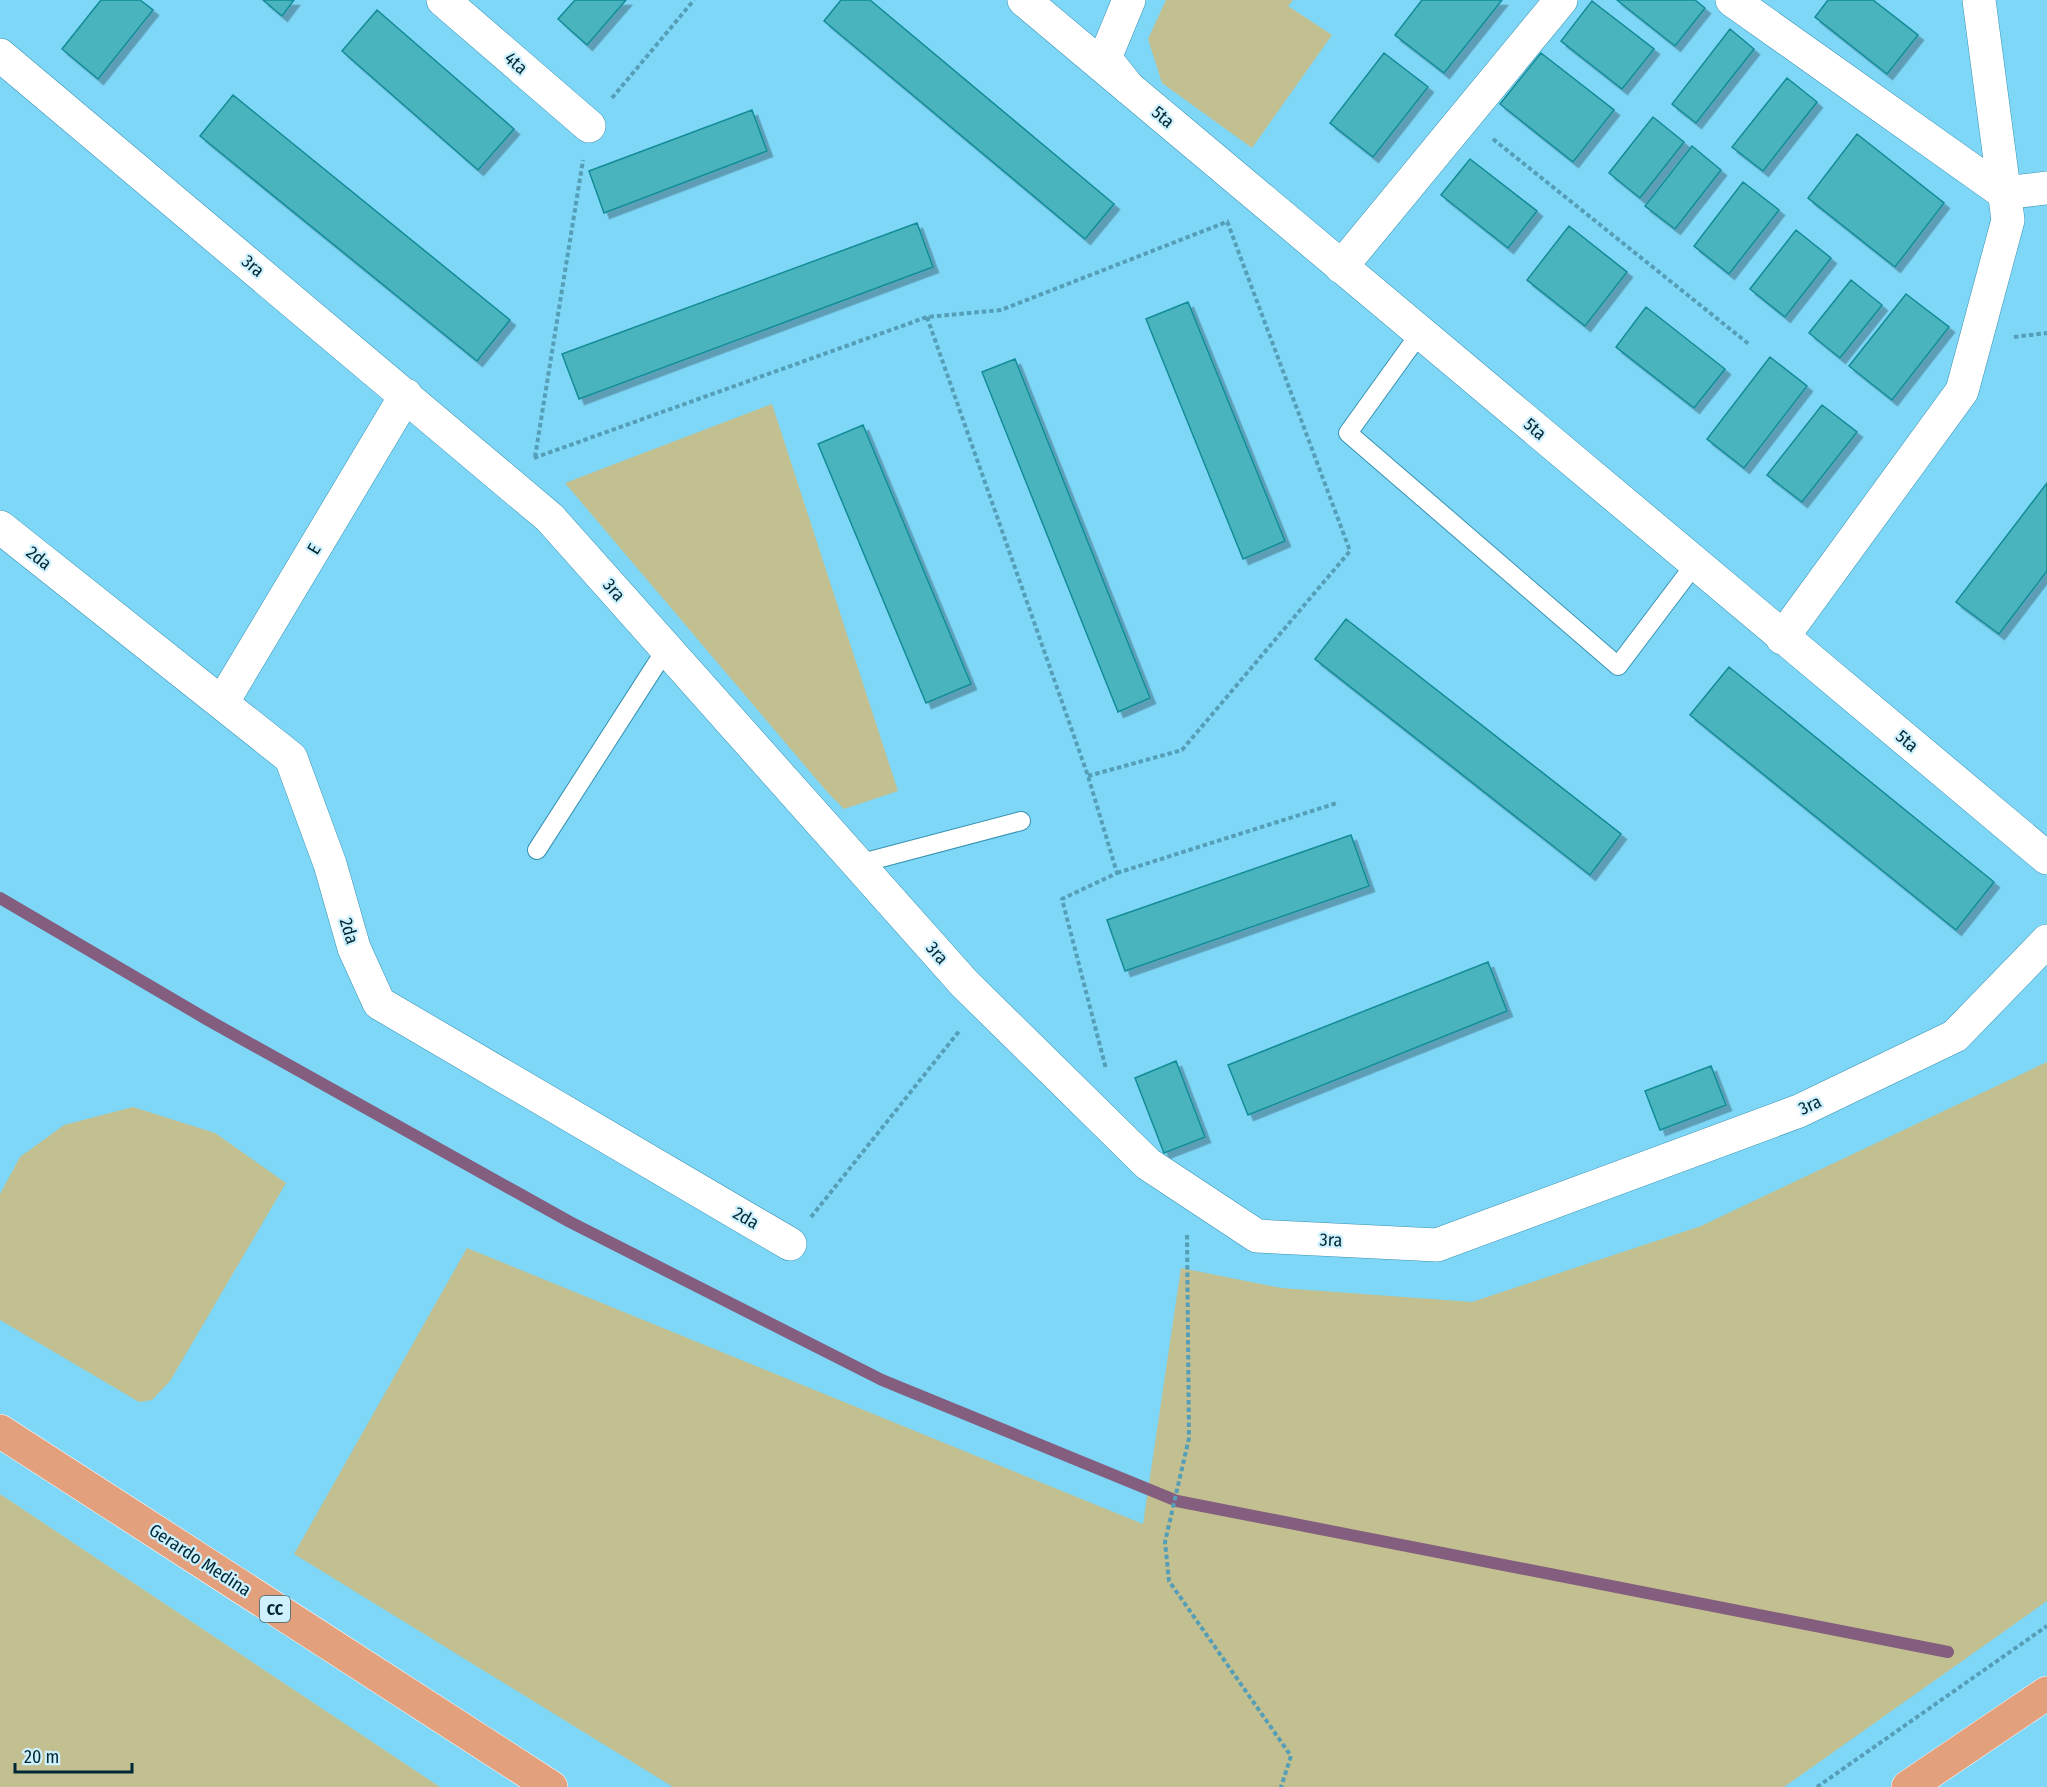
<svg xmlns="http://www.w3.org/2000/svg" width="2047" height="1787" font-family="'Fira Sans Condensed',sans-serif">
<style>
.green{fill:#c2bf90}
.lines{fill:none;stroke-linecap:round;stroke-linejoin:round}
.stream{stroke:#845e7e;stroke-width:12}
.building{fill:#4ab3be;stroke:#128c97;stroke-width:1.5;filter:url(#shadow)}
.service-casing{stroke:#3792b1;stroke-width:20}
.minor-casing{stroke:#3792b1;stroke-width:34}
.tertiary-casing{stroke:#3792b1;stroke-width:34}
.primary-casing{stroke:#fff;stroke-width:34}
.path{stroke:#559eb8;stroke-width:4;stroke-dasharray:4.5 3;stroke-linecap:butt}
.service{stroke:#fff;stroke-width:18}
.minor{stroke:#fff;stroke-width:33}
.tertiary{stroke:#fff;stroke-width:33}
.primary{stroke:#e3a07d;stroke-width:33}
.labels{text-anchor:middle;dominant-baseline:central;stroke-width:4.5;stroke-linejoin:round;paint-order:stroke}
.shield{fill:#cff0fd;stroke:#3e6471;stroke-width:1.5}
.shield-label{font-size:16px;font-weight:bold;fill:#002835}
.street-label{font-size:18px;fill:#002835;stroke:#cff0fd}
</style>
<defs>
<filter id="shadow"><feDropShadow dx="5.5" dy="5.5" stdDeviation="0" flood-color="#0004"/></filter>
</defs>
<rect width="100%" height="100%" fill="#7fd7f8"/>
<path class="green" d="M1166,0h127l-5,6 44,29 -80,113 -90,-65 -14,-44z
M772,404l126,387 -54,18 -16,-16 -263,-310z
M2047,1062v539l-263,186h-1111l-379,-233 173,-306 676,276 38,-256 100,20 191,14 229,-76z
M133,1107l82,26 71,50 -116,198 -18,19 -13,2 -139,-82v-126l20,-37 44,-32z
M0,1494l440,293h-440z"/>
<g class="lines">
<path class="stream" d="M0,898l208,122 362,202 312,158 295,121 771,151"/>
</g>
<path class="building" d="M101,0h39l13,10 -55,69 -36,-30z
M263,0h31l-12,16z
M575,0h51l-39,45 -29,-26z
M841,0h29l244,204 -29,35 -261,-218z
M1422,0h80l-58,73 -49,-38z
M1617,0h78l10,8 -30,38z
M1828,0h45l45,35 -31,39 -72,-57z
M1592,1l62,48 -32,40 -61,-48z
M377,10l137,119 -36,41 -136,-119z
M1730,29l24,20 -58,74 -24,-19z
M1384,53l44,34 -55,70 -43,-34z
M1541,53l73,57 -41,52 -73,-58z
M1787,78l30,24 -54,69 -31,-24z
M233,95l277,225 -33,41 -277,-225z
M752,110l15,41 -163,62 -15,-42z
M1653,117l31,25 -44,56 -31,-25z
M1857,134l87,69 -49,64 -87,-69z
M1692,146l29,24 -46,59 -30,-23z
M1470,159l67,52 -29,37 -67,-53z
M1743,182l36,28 -50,64 -35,-28z
M917,223l16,44 -354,132 -17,-45z
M1569,226l58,46 -42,54 -58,-46z
M1796,230l35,28 -46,59 -35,-28z
M1851,280l31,25 -42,53 -31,-25z
M1906,294l43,33 -57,73 -43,-34z
M1188,302l97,239 -42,18 -97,-240z
M1646,307l79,62 -31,39 -78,-61z
M1770,357l37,29 -63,82 -37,-29z
M1015,359l135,339 -32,14 -136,-340z
M1822,405l35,27 -55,70 -35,-27z
M863,425l108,259 -45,19 -108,-259z
M2047,483v88l-48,63 -43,-32z
M1346,619l275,215 -31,41 -275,-216z
M1729,667l265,215 -38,48 -266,-215z
M1351,835l18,51 -244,85 -18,-51z
M1488,962l19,49 -259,104 -20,-50z
M1176,1061l29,76 -41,16 -29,-75z
M1711,1066l15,39 -66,25 -15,-39z"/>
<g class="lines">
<defs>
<path id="service" d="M1420,333l-72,100 270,233 77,-102
M537,850l129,-201
M858,864l163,-43"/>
<path id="minor" d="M443,0l146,126
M1732,0l272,193 43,-5
M0,55l550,463 414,465 184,181 109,72 180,9 362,-134 156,-75 92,-95
M1128,87l-23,-29 24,-58
M1341,267l220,-267
M0,527l291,231 39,106 24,84 25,55 411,241
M1782,638l180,-247 46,-171 -29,-220
M222,703l184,-308"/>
<path id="tertiary" d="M1024,0l1023,858"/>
<path id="primary" d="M0,1431l551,356
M1908,1787l139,-94"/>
</defs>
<use href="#service" class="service-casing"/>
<use href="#minor" class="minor-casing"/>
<use href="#tertiary" class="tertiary-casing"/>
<use href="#primary" class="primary-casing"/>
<path class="path" d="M612,98l82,-98
M1493,139l257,206
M927,317l161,459 29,97 -55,26 44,170
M2014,337l33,-4
M535,457l48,-297
M534,458l393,-141 74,-7 228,-89
M1088,776l94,-26 168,-199 -123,-330
M1117,873l220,-70
M811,1217l149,-187
M1187,1235l2,203 -24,104 4,39 122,175 -10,31
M1817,1787l230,-161"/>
<use href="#service" class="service"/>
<use href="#minor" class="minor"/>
<use href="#tertiary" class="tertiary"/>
<use href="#primary" class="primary"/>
</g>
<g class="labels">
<rect class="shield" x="260" y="1596" width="30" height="26" rx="4.5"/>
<g class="shield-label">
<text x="275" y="1609">CC</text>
</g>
<g class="street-label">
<text transform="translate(516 63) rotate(41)">4ta</text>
<text transform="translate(1163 117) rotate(40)">5ta</text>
<text transform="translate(253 266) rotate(40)">3ra</text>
<text transform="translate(1535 429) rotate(40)">5ta</text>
<text transform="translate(314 549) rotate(-59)">E</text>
<text transform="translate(39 558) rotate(38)">2da</text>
<text transform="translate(614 590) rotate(48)">3ra</text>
<text transform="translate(1907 741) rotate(40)">5ta</text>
<text transform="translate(349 931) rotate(73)">2da</text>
<text transform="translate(937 953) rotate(48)">3ra</text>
<text transform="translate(1810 1105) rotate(-25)">3ra</text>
<text transform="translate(746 1218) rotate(30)">2da</text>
<text transform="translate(1331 1240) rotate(3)">3ra</text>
<text transform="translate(200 1560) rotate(33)">Gerardo Medina</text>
</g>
</g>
<path d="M15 1763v9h117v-9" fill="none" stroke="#002835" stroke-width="3"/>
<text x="24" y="1763" font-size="18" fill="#002835" stroke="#cff0fd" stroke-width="4.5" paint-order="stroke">20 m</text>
</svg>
